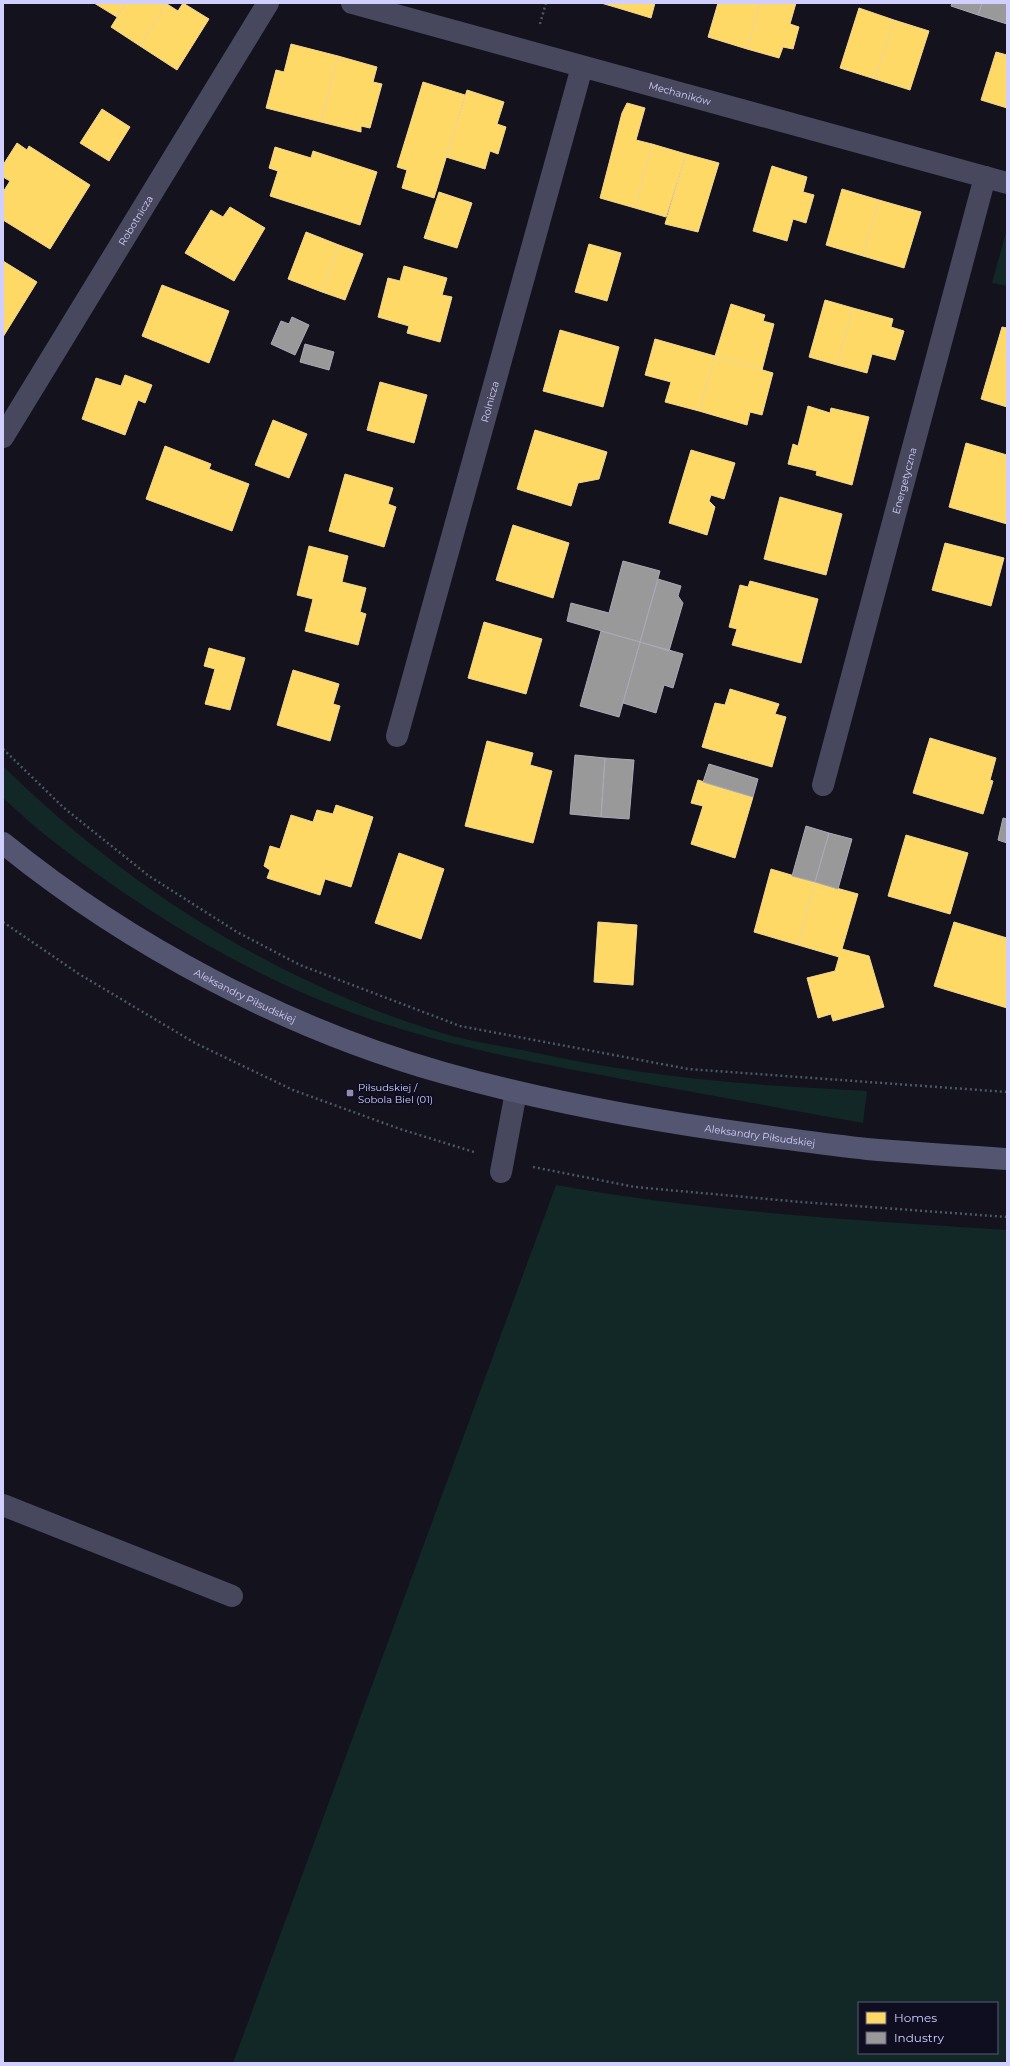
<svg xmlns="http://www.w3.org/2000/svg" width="1010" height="2066" font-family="Montserrat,sans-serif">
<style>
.green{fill:#112827;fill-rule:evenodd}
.homes{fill:#ffd966;stroke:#f1d694}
.industry{fill:#999;stroke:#aaa9b7}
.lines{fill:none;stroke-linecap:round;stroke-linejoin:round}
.path{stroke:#495863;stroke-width:2.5;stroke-dasharray:2 3;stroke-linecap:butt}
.street{stroke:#47485e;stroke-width:22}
.secondary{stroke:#545570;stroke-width:22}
.poi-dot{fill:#8e8daf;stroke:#0f0e21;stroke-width:1.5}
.labels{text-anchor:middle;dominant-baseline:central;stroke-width:4;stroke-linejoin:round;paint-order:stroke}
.street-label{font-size:10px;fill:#d0cffe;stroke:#0f0e21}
.poi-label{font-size:10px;fill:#d0cffe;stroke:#0f0e21;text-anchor:start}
</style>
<rect width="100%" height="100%" fill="#13121d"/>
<path class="green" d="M1007,229v57l-15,-3z
M3,766c123,121 274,217 439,267 26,8 54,12 80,17 65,14 131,25 197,31 49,5 99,7 148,10l-4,32c-77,-14 -154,-28 -231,-42 -90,-17 -178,-33 -265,-63 -116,-40 -222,-105 -318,-180 -16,-12 -31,-27 -46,-40z
M556,1185c149,27 300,35 451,45l-1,833h-773zM859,2003h138v50h-138z"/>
<path class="homes" d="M94,3h32l-9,14z
M126,3l41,1 -27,42 -29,-19z
M183,3l26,16 -32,51 -37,-24 27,-42 11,7z
M601,3h18l-1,5z
M619,3h36l-4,15 -33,-10z
M718,3h42l-13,46 -39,-12z
M760,3h36l-6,21 9,3 -6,22 -10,-2 -4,11 -32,-9z
M859,8l35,12 -19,59 -35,-11z
M894,20l35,11 -19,59 -35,-11z
M291,44l47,12 -17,66 -55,-14 10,-38 8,2z
M996,52l11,3v53l-26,-8z
M338,56l39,11 -4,15 9,2 -12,44 -9,-2v6l-40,-10z
M423,82l42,13 -31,103 -32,-10 5,-18 -10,-3z
M467,90l37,12 -7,22 9,3 -8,27 -8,-3 -5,18 -39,-12z
M627,103l18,5 -9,32 16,4 -17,64 -35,-10 22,-85z
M102,109l28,18 -21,34 -29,-18z
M17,143l10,7 2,-4 61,39 -40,64 -47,-29v-28l7,-11 -7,-4v-12z
M652,144l34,10 -20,63 -31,-9z
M275,147l36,11 2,-7 64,21 -17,53 -90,-29 8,-25 -9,-3z
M686,154l33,9 -21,69 -33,-8z
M772,166l35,11 -4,15 11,3 -8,28 -13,-4 -6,22 -34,-10z
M842,189l37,11 -16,56 -37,-11z
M439,192l33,11 -15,45 -33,-10z
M879,200l42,12 -17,56 -41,-12z
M230,207l35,21 -31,53 -49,-28 26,-43 12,7z
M306,232l33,13 -17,47 -34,-13z
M589,244l32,9 -14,48 -32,-9z
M339,245l24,9 -18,46 -23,-8z
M3,261l34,21 -34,55z
M404,266l43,12 -5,17 10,2 -12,45 -33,-9 2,-7 -31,-9 10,-39 12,3z
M162,285l67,26 -20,52 -67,-27z
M825,300l28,8 -16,57 -28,-8z
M731,304l34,11 -2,6 11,3 -12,46 -47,-14z
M853,308l40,11 -2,8 13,4 -9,29 -23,-6 -5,19 -30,-8z
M1002,327l5,1v79l-26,-8z
M560,330l59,17 -16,60 -60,-16z
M655,339l60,17 -16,55 -34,-9 6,-20 -26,-7z
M715,356l58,17 -11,42 -12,-3 -3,13 -48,-14z
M125,375l27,10 -7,18 -7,-3 -13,35 -43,-16 14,-41 25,8z
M380,382l47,13 -13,48 -47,-13z
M808,406l22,7 1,-5 38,9 -17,68 -36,-10 1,-4 -29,-7 5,-20 5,2z
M273,420l34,14 -18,44 -34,-13z
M535,430l72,22 -8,27 -21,4 -7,23 -54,-17z
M966,443l41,12v69l-58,-17z
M165,446l46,18 -2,5 40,15 -17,47 -86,-32z
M691,450l44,13 -11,36 -13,-4 -2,6 6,6 -8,28 -38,-12z
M345,474l48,14 -5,16 8,3 -12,40 -55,-16z
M780,497l62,17 -16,61 -62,-16z
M513,525l56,18 -16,55 -57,-18z
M945,543l59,15 -13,48 -59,-16z
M309,546l39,10 -6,26 24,6 -6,24 6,2 -8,31 -53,-14 8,-32 -16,-4z
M750,581l68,18 -17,64 -69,-18 5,-16 -8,-2 11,-42 8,2z
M484,622l58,17 -16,55 -58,-16z
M209,648l36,10 -15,52 -25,-6 10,-35 -11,-3z
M293,670l46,14 -6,20 7,2 -10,35 -53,-16z
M730,689l49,15 -4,10 11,3 -14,50 -70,-20 13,-44 10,2z
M930,738l66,20 -6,22 3,1 -10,33 -70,-21z
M487,741l46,12 -3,12 22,6 -19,72 -68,-17z
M698,780l55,17 -18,61 -44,-14 12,-38 -12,-3z
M336,805l37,12 -22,70 -26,-8 -5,16 -53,-17 3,-8 -6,-4 6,-20 10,3 11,-34 22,7 4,-12 16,4z
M906,835l62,18 -18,61 -62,-18z
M399,853l45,16 -23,70 -46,-16z
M771,869l44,13 -17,63 -44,-13z
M815,882l43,12 -16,55 27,7 15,51 -51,14 -2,-7 -13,4 -11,-40 28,-7 4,-14 -41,-12z
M598,922l39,3 -4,60 -39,-3z
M954,922l53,16v70l-73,-22z"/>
<path class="industry" d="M952,3h30l-4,12 -27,-9z
M982,3h25v21l-29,-9z
M292,317l17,8 -14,30 -24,-11 10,-23 8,3z
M305,344l29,8 -5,18 -29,-8z
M623,561l37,10 -20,71 -73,-21 4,-18 38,10z
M658,579l23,7 -3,10 5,7 -14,48 -29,-9z
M601,631l39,11 -21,75 -39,-11z
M640,642l43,12 -10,34 -9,-3 -8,28 -33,-10z
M575,755l30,3 -4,59 -31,-3z
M605,758l29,2 -5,59 -28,-2z
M709,764l49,15 -5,18 -50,-15z
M1003,818l4,1v24l-9,-3z
M806,826l23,7 -14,49 -23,-6z
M829,833l23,6 -14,50 -23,-7z"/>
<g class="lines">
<path class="path" d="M540,24l6,-21
M3,749l61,59 85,68 88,56 63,33 160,61 228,43 319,23
M3,922l76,52 116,69 98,47 107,39 74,23
M533,1167l102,20 166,15 206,15"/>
<g class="street">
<path id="s1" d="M352,3l655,180"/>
<path id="s2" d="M3,437l265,-434"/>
<path id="s3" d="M397,736l185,-669"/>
<path id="s4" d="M823,785l162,-608"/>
<path d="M501,1172l15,-80"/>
<path d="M3,1505l229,91"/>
</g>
<path class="secondary" id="s5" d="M3,843c127,103 284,186 441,230 100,28 203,47 306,61 39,5 78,11 117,15 47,4 94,7 140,10"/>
</g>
<rect class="poi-dot" x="346" y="1089" width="8" height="8" rx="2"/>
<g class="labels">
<g class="street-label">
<text stroke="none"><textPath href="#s1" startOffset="340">Mechaników</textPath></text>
<text stroke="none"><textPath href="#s2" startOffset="254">Robotnicza</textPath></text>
<text stroke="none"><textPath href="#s3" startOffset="347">Rolnicza</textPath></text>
<text stroke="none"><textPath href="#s4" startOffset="315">Energetyczna</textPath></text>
<text stroke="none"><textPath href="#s5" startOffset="287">Aleksandry Piłsudskiej</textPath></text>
<text stroke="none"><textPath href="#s5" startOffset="823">Aleksandry Piłsudskiej</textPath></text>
</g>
<g class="poi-label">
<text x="358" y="1087">Piłsudskiej /<tspan x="358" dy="12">Sobola Biel (01)</tspan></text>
</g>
</g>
<rect width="1010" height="2066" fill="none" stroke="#d0cffe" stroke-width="8"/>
<rect x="858" y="2002" width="140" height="52" fill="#0f0e21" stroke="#5c5b79"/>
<rect x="866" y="2012" width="20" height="12" fill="#ffd966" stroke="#5c5b79"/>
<text x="894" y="2022" font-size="12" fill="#d0cffe">Homes</text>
<rect x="866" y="2032" width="20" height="12" fill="#999999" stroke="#5c5b79"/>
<text x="894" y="2042" font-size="12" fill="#d0cffe">Industry</text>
</svg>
